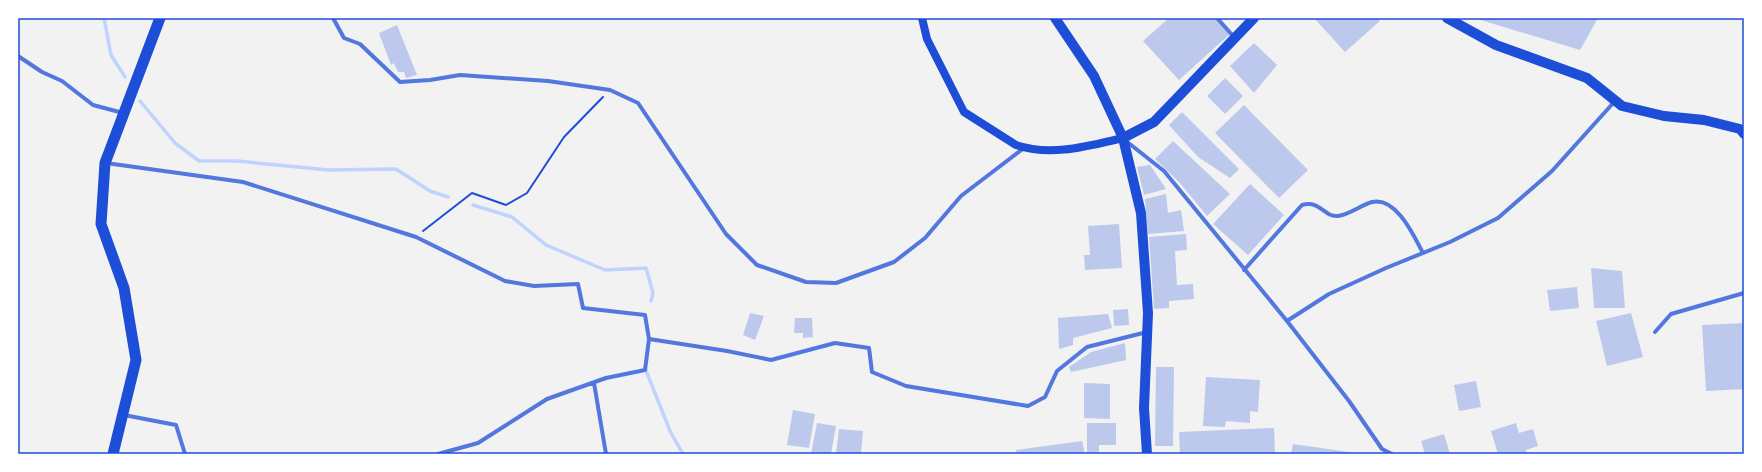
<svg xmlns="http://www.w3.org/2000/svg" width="1762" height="472" font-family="'Times New Roman',serif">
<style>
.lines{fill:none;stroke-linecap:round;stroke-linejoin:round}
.stream{stroke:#bfd3fe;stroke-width:3.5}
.building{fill:#bdc9ec}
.path{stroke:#1d4ed8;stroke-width:2}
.minor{stroke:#5277de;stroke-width:4}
.secondary{stroke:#1d4ed8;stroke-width:8}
.primary{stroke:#1d4ed8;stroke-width:10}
.trunk{stroke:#1d4ed8;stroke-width:11}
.neatline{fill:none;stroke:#1d4ed8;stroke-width:1.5}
</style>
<rect width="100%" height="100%" fill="#f2f2f2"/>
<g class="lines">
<path class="stream" d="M104,18l7,37 14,22
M140,101l35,42 24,18h38l92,9 67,-1 34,22 18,6
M473,205l39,12 34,28 59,25 41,-2 7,25 -2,8
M645,368l25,63 13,23"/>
</g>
<path class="building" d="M1169,18h47l14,16 -51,46 -36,-39z
M1314,18h63l3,3 -35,31z
M1474,18h124l-18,32z
M397,25l20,50 -11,3 -2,-6h-6l-4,-9 -3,2 -12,-32z
M1254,43l23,22 -23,28 -24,-27z
M1225,78l18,18 -18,18 -18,-18z
M1244,105l64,65 -29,28 -64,-65z
M1182,112l57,57 -9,9 -32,-21 -29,-32z
M1173,141l57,53 -23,22 -27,-33 -25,-24z
M1150,165l16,24 -22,6 -7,-28z
M1250,184l34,31 -36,40 -35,-31z
M1166,194l2,19 13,-3 3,21 -36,3 -3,-35z
M1119,224l3,44 -37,2 -1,-15h6l-2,-29z
M1186,234l1,16 -12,1 2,34 16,-1 1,15 -25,2v7l-15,1 -5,-72z
M1591,268l31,3 3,37h-31z
M1577,287l2,21 -29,3 -3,-21z
M1128,309l1,16 -15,1 -1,-16z
M750,313l14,3 -9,24 -12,-5z
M1631,313l12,44 -36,9 -11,-45z
M1108,314l4,14 -39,10v7l-14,4 -1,-31z
M795,318h17l1,19 -10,1v-5h-9z
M1744,323v66l-38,2 -4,-66z
M1125,343l1,17 -55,12 -2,-5 22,-15z
M1156,367h18l-1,79h-18z
M1206,377l54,3 -2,32 -8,-1v12l-24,-2 -1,6 -22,-1z
M1476,381l5,26 -22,4 -5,-26z
M1084,383l26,1v35l-26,-1z
M793,410l22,4 -6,34 -22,-3z
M817,423l19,3 -5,28h-20z
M1087,423h29v22h-17v8h-12z
M1516,423l3,10 14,-4 5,17 -12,4 1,4h-29l-7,-23z
M1274,428l1,26h-95l-1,-22z
M839,429l24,2 -2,23h-25z
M1444,434l6,20h-25l-4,-13z
M1082,441l3,13h-68l-1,-4z
M1293,444l63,9v1h-65z"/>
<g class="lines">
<path class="path" d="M423,231l49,-38 34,12 21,-12 37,-56 39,-40"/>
<path class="minor" d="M333,18l11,20 16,6 40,38 30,-2 30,-5 88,6 62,9 28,13 88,131 31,31 49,17 30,1 58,-21 31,-24 36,-42 63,-48
M1217,18l17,19
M18,56l24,16 20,9 31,24 30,8
M1126,141l38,30 123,150 62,80 33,48 10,5
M106,163l137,19 173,55 89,44 29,5 44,-2 5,24 62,7 4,24 -4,31 -39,8 -59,21 -69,44 -40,11
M1244,270l58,-65c19,-5 21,12 36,11 11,-1 23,-11 34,-14 24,-6 42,34 51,51
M1287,321l42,-27 57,-26 64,-26 48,-24 54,-47 63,-70
M1655,332l16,-18 73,-21
M649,339l78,12 44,9 64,-17 34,5 3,24 34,14 122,20 17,-9 12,-26 30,-24 60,-15
M594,383l12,71
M124,415l52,10 9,29"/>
<path class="secondary" d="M922,18l5,21 37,73 52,33c35,12 72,1 107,-7"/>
<path class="primary" d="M1055,18l39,58 29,62 18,75 7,100 -4,95 3,46
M1447,18l49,27 91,33 35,28 42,10 40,4 36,9 4,5
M1123,138l31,-16 100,-104"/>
<path class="trunk" d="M113,454l23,-94 -12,-72 -23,-64 4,-61 55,-145"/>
</g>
<rect width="1762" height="472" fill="none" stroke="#ffffff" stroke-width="38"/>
<rect x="19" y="19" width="1724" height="434" class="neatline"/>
</svg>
